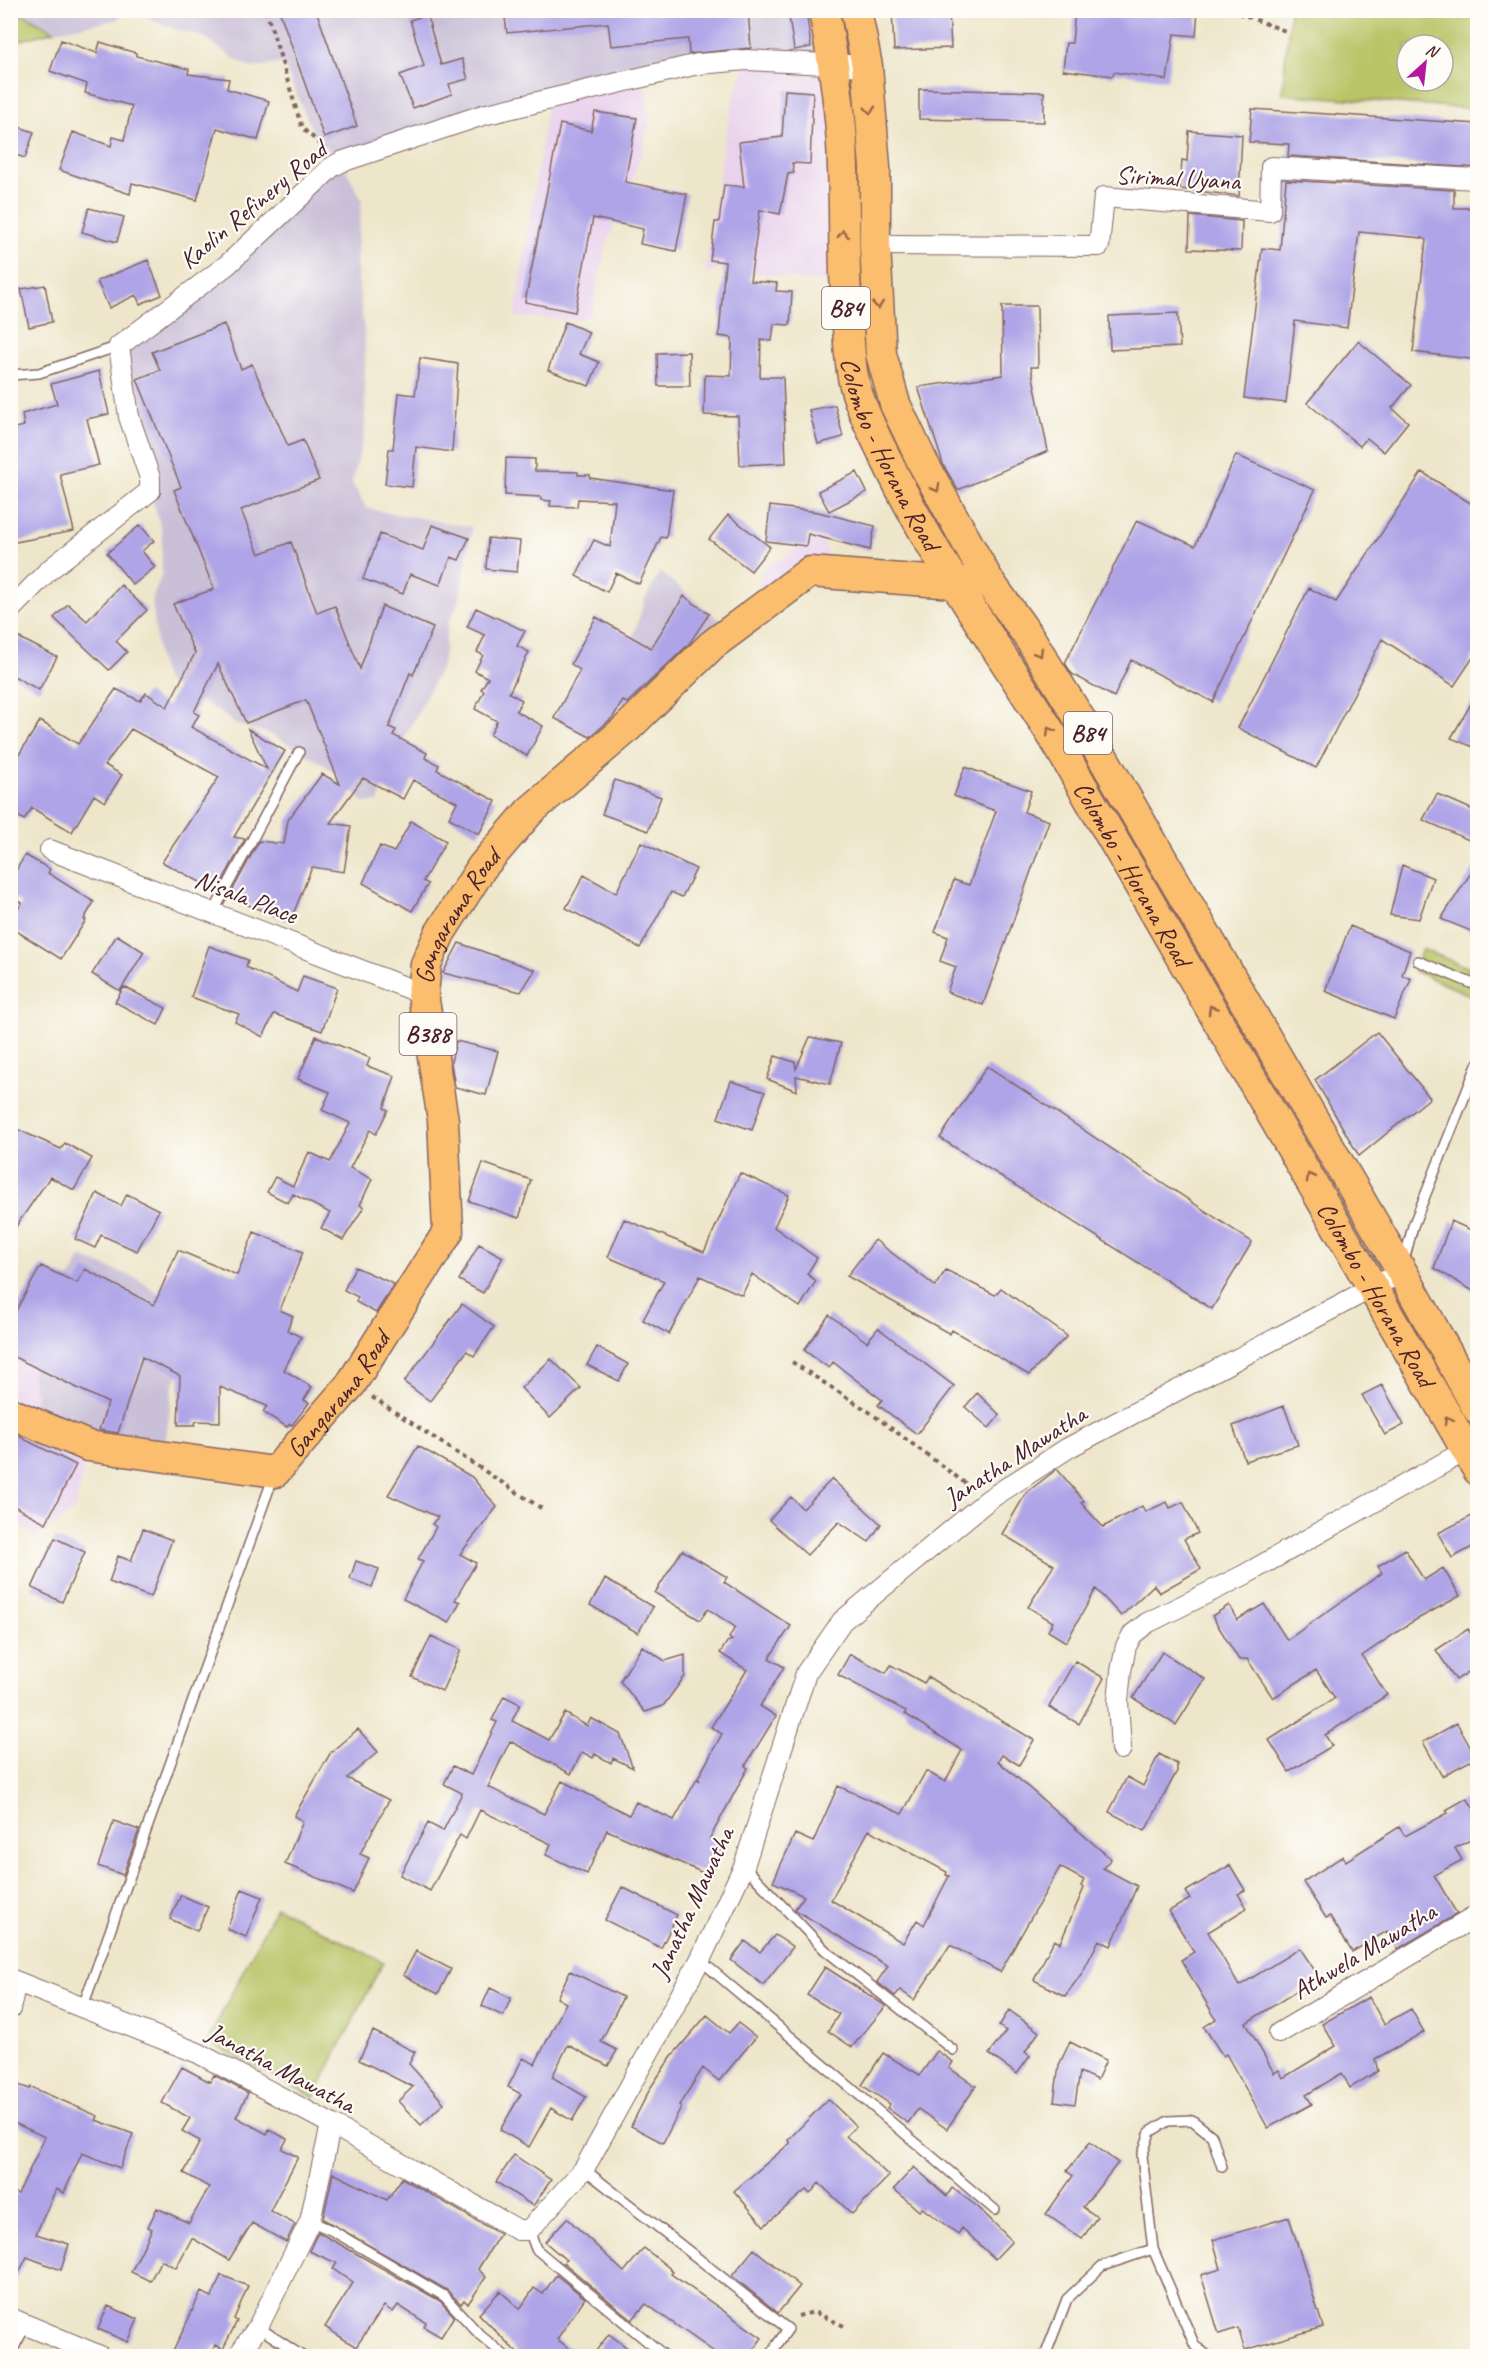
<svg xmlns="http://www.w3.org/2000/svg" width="1488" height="2367" font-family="Caveat,sans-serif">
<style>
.built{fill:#e9d2ed}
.industrial{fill:#c9bfd7}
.green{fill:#b8c466;stroke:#817248;stroke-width:1.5;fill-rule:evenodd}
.building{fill:#afa4e7;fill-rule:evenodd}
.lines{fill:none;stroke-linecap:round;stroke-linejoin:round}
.lane-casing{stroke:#836563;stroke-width:12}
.street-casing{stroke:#836563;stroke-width:22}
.primary-casing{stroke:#836563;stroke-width:33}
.path{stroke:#836563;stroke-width:4;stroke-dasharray:4.5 4.5;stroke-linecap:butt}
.lane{stroke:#fff;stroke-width:9}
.street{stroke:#fff;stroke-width:20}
.primary{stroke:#fbbd6e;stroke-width:30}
.oneway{stroke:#9a6649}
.labels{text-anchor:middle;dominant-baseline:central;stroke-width:4.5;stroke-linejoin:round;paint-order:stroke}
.shield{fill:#fdfcf7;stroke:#806168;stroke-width:1.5}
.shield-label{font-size:24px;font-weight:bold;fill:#4a1f2b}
.street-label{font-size:26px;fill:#4a1f2b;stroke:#fdfcf7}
</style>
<rect width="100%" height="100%" fill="#fdfcf7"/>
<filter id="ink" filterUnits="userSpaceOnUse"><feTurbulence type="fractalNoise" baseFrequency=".0167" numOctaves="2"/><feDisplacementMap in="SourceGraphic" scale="12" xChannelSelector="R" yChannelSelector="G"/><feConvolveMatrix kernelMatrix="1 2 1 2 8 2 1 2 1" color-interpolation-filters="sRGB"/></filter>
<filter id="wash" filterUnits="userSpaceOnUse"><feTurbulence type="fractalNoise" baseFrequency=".008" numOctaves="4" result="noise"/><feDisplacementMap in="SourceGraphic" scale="24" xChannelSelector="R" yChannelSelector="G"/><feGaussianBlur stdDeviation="1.35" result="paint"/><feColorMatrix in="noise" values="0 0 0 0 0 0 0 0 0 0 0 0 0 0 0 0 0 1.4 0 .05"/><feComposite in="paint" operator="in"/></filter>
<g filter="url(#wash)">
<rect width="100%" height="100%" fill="#eee6ca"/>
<path class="built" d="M857,53l3,235 -142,-20 -12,6 16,-122 10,-48 15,-44z
M644,77l6,42 -9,36 -36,94 -14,65 -13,6 -63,-3 33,-217z
M821,534l13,39 -66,30 -9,-18 2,-14z
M11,1297l20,14 14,16 -14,50 5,19 -4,26 56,24 -13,64 -38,27 -26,-16z"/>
<path class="industrial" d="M14,11h110l-8,9 -62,11z
M137,11h714l6,42 -159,11 -356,98 20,38 -6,60 9,80v91l-13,52 15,26 105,18 -13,74 -11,22 -6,43 -48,92 -16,44 -14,1 -20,-24 -23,-16 -48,-28 -38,-11 -18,-14 -51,-28 -8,-26 -6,-57 10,-25v-42l-12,-41 -31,-145 222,-184 -27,-28 -31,-71 -31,5 -16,-8 -30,-22 -44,-13z
M660,572l72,58 -97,90 -19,-29 29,-92z
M81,1257l57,22 62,43 -28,67 -8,67 -133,-34 5,-26 -5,-19 14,-50z"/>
<path class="green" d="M11,10l18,7 25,14 -43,12z
M1434,11l43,4v94l-195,-15 8,-83zM1407,45h36v36h-36z
M1422,949l55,22v27l-63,-27z
M276,1907l107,55 -69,135 -107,-55z"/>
<g id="blocks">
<path class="building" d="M279,10h37l41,116 -33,12z
M504,10h244l3,38 -62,6 -1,-15 -77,7 -3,-23 -101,10z
M788,10h18l5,37 -17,3z
M892,10h57l2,38 -57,2z
M1075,10h123l-2,26 -22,-2 -7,46 -53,-8 -1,4 -50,-6 3,-27h6z
M427,15l14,50 21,-6 6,20 -19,5 3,10 -39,14 -13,-33 24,-9 -14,-46z
M61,40l36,13 3,-11 36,11v3l53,13 -1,5 41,5 -2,10 42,12 -11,39 -41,-12 -20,72 -65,-17 -2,11 -71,-24 14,-38 38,14 2,-9 11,3 8,-34 -47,-13 2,-9 -37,-13z
M919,89l125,3v30l-125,-3z
M785,90l28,2 -3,72 -18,-1 2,10 -6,1 -8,40 -20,-4 -10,71 27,2 -1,8 16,1 -2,33 -16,-1 -2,17 -11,-1 -1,37h23l3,86 -46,2 -2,-49 -34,-1 1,-40 26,1 1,-38 -13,-2 6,-74 -15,-2 5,-38h4l5,-37 20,2 -5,-45 43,-5z
M1252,109l226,15v44l-190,-12 1,-12 -40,-2z
M595,112l42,6 -12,64 62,12 -11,57 -36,-7 3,-15 -50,-11 -18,94 -50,-10 35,-178 31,7z
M10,124l24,8 -9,26 -15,-5z
M1189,131l53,4 -3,61 -59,-7 2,-29 5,1z
M1286,180l168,10v18h24v152l-65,-8 13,-112 -3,-2 -64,-6 -12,96 -52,-7 -9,82 -42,-5 18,-150 18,2z
M89,208l35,9 -7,25 -35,-10z
M1190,216l52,5 -1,30 -52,-2z
M148,260l14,35 -22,9 -4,-9 -27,13 -12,-27z
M45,285l7,37 -23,5 -8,-38z
M1002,306h35l1,61h-7l17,84 -90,39 -15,-26 -25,-77 85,-12z
M1178,313l2,34 -70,3 -1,-34z
M565,322l24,10 -10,22 20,8 -10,24 -41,-16z
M224,324l17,45 11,-5 36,82 15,-6 16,40 -78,30 18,44 32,-12 26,71 18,-7 25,63 22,-63 51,22 -20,47 -3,-2 -21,54 7,3 -3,5 34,18 -2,5 14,7 -2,5 59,31 -17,33 -30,-16 8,-16 -44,-22 -10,19 -40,-21 -33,45 21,3 -7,46 -32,-5 -22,55 -61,-25 30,-56 25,3 4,-24 34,-46 18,10 -34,-84 -60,23 -28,-59 -24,48 5,3 -8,12 76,42 -19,-40 37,22 -51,86 11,2 -28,52 -55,-29 57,-85 -88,-48 -26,36 17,10 -17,27 -11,-7 -22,37 -40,-24 -8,12 -14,-9v-42l30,-48 38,23 38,-55 24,12 6,-8 21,14 28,-54 -22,-49 41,-15 -40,-99 7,-3 -44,-108 23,-9 -8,-18z
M1358,341l53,44 -19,23 16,14 -24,30 -17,-14 -7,8 -53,-43z
M689,352l1,34h-32l-1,-33z
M420,358l38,6 -6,88 -36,-5 -4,40 -27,-3 4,-35h4l6,-56 16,2z
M99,371l10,43 -22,5 12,46 -39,9 14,57 -64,12v-114l14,-3 -2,-12 35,-10 -6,-20z
M835,405l8,32 -25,7 -9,-34z
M1236,455l79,35 -102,212 -82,-42 -17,37 -42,-23 -7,-11 72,-143 58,26z
M506,458l29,1v12l43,1v3h12v3l83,12 -7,48 -5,-1 -22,47 -23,-11 -9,19 -31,-16 18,-36 16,7 5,-46 -37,-2 -1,8 -27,-1 1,-5 -10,-1v-3l-36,-2z
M857,472l10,20 -38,19 -11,-20z
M1422,472l56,36v142l-24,36 -72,-47 -66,129 -78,-40 71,-140 27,14z
M770,506l48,6 57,14 -5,24 -62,-16 -2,12 -40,-5z
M728,515l42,32 -19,24 -42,-32z
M140,525l14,16 -12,10 13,16 -22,18 -26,-32z
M432,525l37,13 -10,22 -8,-3 -11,28 -30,-11 -7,20 -40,-15 17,-45 43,16z
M488,538l32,3 -3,31 -31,-3z
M121,585l26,25 -31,31 11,11 -18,18 -55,-52 14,-14 19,17z
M684,596l25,18 -20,30 -62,59 -4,-2 -10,16 -23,20 -36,-19 26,-48 -9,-6 25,-47 55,31z
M476,608l49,23 -8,15 12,6 -20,41 13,7 -6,11 27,15 -16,30 -37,-21 7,-14 -22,-12 9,-18 -3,-2 7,-11 -13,-7 8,-16 -6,-3 8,-17 -18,-8z
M10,633l47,24 -18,33 -29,-16z
M1478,692v57l-27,-11z
M965,767l66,24 -7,21 25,9 -66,184 -36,-13 9,-25 -16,-6 8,-24 -13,-5 19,-52 15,5 27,-74 -42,-15z
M615,780l46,17 -13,34 -46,-17z
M1437,794l41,18v32l-55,-24z
M411,821l35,20 -23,40 5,3 -16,27 -49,-28 17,-37 14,6z
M641,842l55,27 -14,28 -11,-5 -31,56 -74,-40 18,-33 32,18z
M25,855l25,14 -2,4 46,29 -10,17 2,1 -25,39 -51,-32v-7l12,-17 -12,-7v-15z
M1478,862v72l-37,-15z
M1402,865l31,13 -14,41 -29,-4z
M1350,926l60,25 -8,24 9,4 -17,40 -69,-28z
M117,935l27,17 -24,39 -28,-17z
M459,943l76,27 -14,22 -78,-19z
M209,946l39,14 -2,7 51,25 6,-16 34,12 -15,43 -48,-17 -11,23 -28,-15 4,-8 -48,-17z
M124,987l42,21 -8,17 -43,-23z
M1377,1032l53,66 -71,58 -44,-76z
M316,1036l54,22 -3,8 28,10 -11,32 4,2 -12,24 -6,-4 -20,38 22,11 -12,26 4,2 -21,33 -22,-12 9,-15 -37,-19 -5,9 -21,-11 8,-15 18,9 16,-34 21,10 20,-39 -28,-13 8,-18 -32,-13z
M810,1037l31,6 -11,41 -34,-8 1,15 -30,-12 8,-23 20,6 1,7z
M456,1041l42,10 -12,44 -31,-8 -4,-25z
M987,1066l265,176 -40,67 -272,-171z
M731,1081l34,11 -13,38 -34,-12z
M10,1126l51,23 4,-6 27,15 -18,32 -24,-13 -40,58z
M483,1163l48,17 -12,38 -50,-17z
M740,1173l49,22 -15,32 43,31 -10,16 9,7 -16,26 -48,-33 -10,21 -42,-19 -31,58 -26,-14 21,-39 -56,-24 16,-38 80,33z
M97,1193l24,13 6,-12 32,16 -22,41 -36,-16 -6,13 -20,-9z
M1451,1221l27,12v61l-44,-26z
M254,1232l49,20 -23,58 13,6 -6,14 14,7 -17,33 28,17 -8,13 5,3 -17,22 -2,-1 -3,3 -24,-15 4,-6 -47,-19v35l-24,-1 -1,4h-17l2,-49 -38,-19 -24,76 -19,-3 9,-27 -98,-48v-34l31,-55 36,17 8,-14 69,36 24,-55 59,25z
M875,1240l60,46 11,-16 49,25 6,-7 66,48 -38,39 -77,-45 -2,4 -103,-58z
M479,1244l24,13 -20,36 -24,-13z
M355,1267l39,17 -18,29 -20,-11 2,-5 -14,-7z
M462,1304l32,23 -20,29 -7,-5 -37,50 -26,-19z
M829,1315l38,27 11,-14 76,58 -37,48 -39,-29 4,-5 -49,-38 -4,6 -25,-18z
M597,1347l31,17 -9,17 -32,-16z
M551,1359l30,29 -31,30 -29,-30z
M1382,1385l22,40 -19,10 -23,-40z
M977,1393l23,22 -11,13 -24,-21z
M1284,1406l14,39 -53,16 -12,-35z
M10,1432l66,33 -30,58 -36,-19z
M418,1446l54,31 25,30 -37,47 16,9 -21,37 5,2 -11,21 -46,-24 20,-38 -5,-2 18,-32 -4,-3 6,-7 -50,-22z
M1057,1469l27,32 -3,2 22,24 39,-21 3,6 22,-10 3,6 13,-6 15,31 -14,6 17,30 -42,24 -5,-8 -33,31 -25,-27 -30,53 -18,-11 5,-9 -25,-15 26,-42 -52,-31 24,-41z
M832,1479l49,45 -12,18 -30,-20 -32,33 -38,-35 22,-23 12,12z
M1478,1513v31l-26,14 -14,-25z
M143,1529l29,11 -21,57 -42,-15 9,-26 13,5z
M55,1538l30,14 -23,50 -30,-14z
M1405,1549l19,31 19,-12 17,28 -48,26 -50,34 25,39 -62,40 7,11 -43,26 -20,-32 66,-42 -19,-28 -43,28 -26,-39 -8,1 -27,-44 17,-11 8,15 27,-16 23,36 95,-67 -4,-7z
M682,1550l45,27 -3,5 67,44 -22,32 15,9 -24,39 16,10 -31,50 3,2 -38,70 15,7 -15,31 -103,-46 -20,44 -41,-19 5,-11 -71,-34 -14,29 -6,-4 -30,56 -30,-16 28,-52 15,8 19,-38 -18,-9 9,-18 18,9 26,-53 -5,-2 12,-24 16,8 -8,17 37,19 16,-27 22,13 4,-8 29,16 13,34 -20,-10 -2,5 -16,-9 -2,4 -11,-6 -11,22 -61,-33 -22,46 56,27 18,-33 67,34 7,-13 38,18 23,-41 3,2 -2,-3 24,-44 -11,-7 36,-57 -27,-17 7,-11 5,-2 -3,-2 6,-11 -27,-18 -8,11 -45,-27z
M356,1561l23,8 -7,18 -22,-8z
M605,1579l48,28 -15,26 -48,-28z
M1468,1629l10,14v23l-22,14 -20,-30z
M431,1636l30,14 -19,41 -30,-14z
M642,1646l23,15 20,-6v21l-22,30 -18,6 -25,-31z
M1162,1652l43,27 -29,46 -43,-27z
M850,1654l36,19 5,-8 33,18 4,-6 106,63 -15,25 -17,-10 -4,6 113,98 -8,9 34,18 -26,60 -12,-6 -17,33 -17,23 -31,-16 20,-40 6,3 24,-55 -3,-2 3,-6 -24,-13 -60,105 -50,-27 -36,55 -14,-10 -5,6 -18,-14 11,-16 -91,-55 -2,-2 9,-13 -31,-14 22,-48 18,8 25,-56 64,28 24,-43 19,11 17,-32 -57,-36 1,-3 -68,-36zM869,1830l78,42 -1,3 3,1 -25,49 -7,-5 -14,23 -72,-43z
M1075,1661l29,17 -25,46 -30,-17z
M1457,1723l19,35 -34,18 -19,-34z
M358,1729l20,23 -31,26 42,22 -29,54 9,4 -16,35 -68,-29 18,-43 -9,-5 37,-64z
M1159,1754l18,10v7l-32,60 -36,-19 18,-35 16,9z
M1467,1798l11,17v21l-23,12 7,12 -28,15 23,39 -59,35 -11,-18 -35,21 -22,-36 -4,2 -23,-36 40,-26 3,5 53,-34 6,9 43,-23 -2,-3z
M114,1821l25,9 -16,45 -25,-9z
M1230,1865l15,25 -7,4 9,14 -39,24 31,54 61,-38 19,29 -73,46 28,50 5,-3 4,8 53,-32 -14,-22 47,-27 15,27 27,-15 13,23 -49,27 3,12 -28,17 -8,-15 -36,22 6,9 -44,24 -42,-74 -3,2 -19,-29 12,-8 -35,-59 13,-8 -25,-41 21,-12 -5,-7z
M622,1887l55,28 -16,33 -56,-28z
M242,1889l20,8 -16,40 -19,-8z
M181,1895l27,12 -11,24 -27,-12z
M775,1935l18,12 -30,38 -32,-25 14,-19 15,11z
M416,1951l35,18 -13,25 -35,-19z
M825,1967l61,39 -34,41 -24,-16 11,-17 -32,-19z
M570,1971l53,26 -22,45 16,8 -9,16 -40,-21 -16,32 34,20 -14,24 -21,-13 -22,39 -29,-17 21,-36 -13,-7 15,-29 12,6 31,-61 -9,-5z
M490,1988l21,10 -8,18 -21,-10z
M1009,2010l30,22 -14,20 5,4 -13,18 -28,-20 17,-23 -7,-5z
M707,2015l22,18 9,-10 18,14 -37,44 -16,-13 -24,37 2,2 -18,36 -32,-17 20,-39 20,-30z
M373,2031l42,21 -6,12 35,39 -23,22 -23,-24 15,-14 -54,-27z
M1070,2042l36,18 -9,20 -17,-8 -5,32 -21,-3 5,-36z
M937,2051l16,11 -4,6 27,18 -29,43 -29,-20 -10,14 -21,-15 3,-4 -28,-19 21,-32 37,22z
M182,2067l28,15 4,-7 34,18 -12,24 31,17 2,-5 18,10 -5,10 16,8 -28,54 25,13 -9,18 -34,-19 -23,37 -37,-22 -16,30 -15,-8 -11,21 -19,-9 21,-43 -4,-2 9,-19 32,15 20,-36 -25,-14 16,-32 -18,-10 8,-13 -28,-15z
M10,2082l20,7 1,-2 67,29 -2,4 37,14 -13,34 -38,-15 -18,40 -8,-4 -20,45 33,10 -8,26 -34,-13 -17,33v-99l8,3 27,-57 -35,-16z
M828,2099l28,27 -10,10 43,40 -37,38 -33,-31 -9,11 -4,-4 -42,36 -30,-35 56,-48 -2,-3z
M1090,2142l28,21 -35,44 14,10 -15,22 -36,-25 27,-38 -6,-5z
M514,2155l37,25 -18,26 -37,-24z
M914,2167l33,29 5,-8 26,19 34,34 -17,18 -33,-31 -4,6 -36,-26 -3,3 -25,-22z
M333,2173l54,27 15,-22 98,56 -22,35 8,8 -18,27 -4,-4 -3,4 -14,-14 -124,-71z
M1289,2217l34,110 -78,23 -7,-22 -19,6 -18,-59 20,-6 -8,-29z
M567,2218l57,54 20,-24 29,23 -2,3 91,64 -13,18h-29l-74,-52 -14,16 -68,-57 2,-3 -21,-18z
M318,2232l122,69 14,15 -13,21 -17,-10 2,-4 -28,-18 -5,7 -9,-6 -28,41 -31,-20 28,-44 -20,-14 4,-6 -28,-12z
M754,2249l46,37 -22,27 -46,-37z
M221,2275l27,11 -14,33 3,2 -14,28 -8,-4 -5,11h-39l30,-64 11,5z
M556,2275l29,23 -28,41 22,17h-59l-41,-42 21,-23 20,18 14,-21 9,6z
M108,2306l30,13 -10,23 -30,-13z
M609,2334l29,22h-46z"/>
</g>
</g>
<g filter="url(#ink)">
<use href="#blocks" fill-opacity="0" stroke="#836563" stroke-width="1.5"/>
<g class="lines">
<defs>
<path id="lane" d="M10,375l29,-2 80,-27
M213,913l86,-161
M1418,961l60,25
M1404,1261l9,-35 65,-163
M744,1866l81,84 128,100
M700,1960l295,250
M82,2009l192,-534
M584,2169l204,160 -19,27
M310,2221l23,10 111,65 36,39 25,21
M529,2230l7,19 129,107
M258,2327l44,29
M10,2355l16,-30
M1045,2356l22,-57 35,-33 51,-17
M1208,2356l-13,-10 -42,-97 -11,-93 8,-24 18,-11 24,-1 20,16 10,31"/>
<path id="street" d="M875,245l224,1 5,-49 166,14 1,-44 204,12
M10,610l39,-40 101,-79v-13l-21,-61 -10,-71 108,-81 105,-98 9,-5 142,-47 215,-51 49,-4 120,6
M50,850l373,144
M1121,1749l-3,-48 3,-30 5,-25 7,-12 14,-11 97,-48 221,-124
M10,1979l188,74 133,71 187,106h11l55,-61 116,-209 44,-94 62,-193 36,-52 146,-121 80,-52 334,-176
M10,2009l6,-27
M1279,2033l199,-118
M10,2318l90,38
M238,2356l20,-29 52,-106 21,-97"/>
<g id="primary">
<path id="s1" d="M824,10c9,52 18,105 19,158 2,53 0,106 5,159 1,19 2,40 7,59 7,26 20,50 32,75 48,101 115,192 173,287l418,722"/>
<path d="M856,10l11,56 8,101v78l6,109 14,50 28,59 65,117 41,57 59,95 314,540 76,137"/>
<path id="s2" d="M10,1413l78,33 187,26 76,-88 97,-152 -5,-112 -20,-126 3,-30 14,-31 42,-66 48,-56 95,-81 87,-85 98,-73 144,11 34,-3"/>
</g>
</defs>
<use href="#lane" class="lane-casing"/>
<use href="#street" class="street-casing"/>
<use href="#primary" class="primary-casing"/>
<path class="path" d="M266,10l36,118 23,20
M1230,10l58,22
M792,1362l76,49 105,78
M372,1397l172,113
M798,2316l16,-4 30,14"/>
<use href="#lane" class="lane"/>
<use href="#street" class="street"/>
<use href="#primary" class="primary"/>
</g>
<defs><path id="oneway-chevron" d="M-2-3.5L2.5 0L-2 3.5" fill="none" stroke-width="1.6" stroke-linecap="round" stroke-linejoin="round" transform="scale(1.5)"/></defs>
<g class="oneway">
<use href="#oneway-chevron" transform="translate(870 110) rotate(85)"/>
<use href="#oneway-chevron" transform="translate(843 234) rotate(-90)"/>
<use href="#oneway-chevron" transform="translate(878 305) rotate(86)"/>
<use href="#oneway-chevron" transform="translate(936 488) rotate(62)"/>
<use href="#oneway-chevron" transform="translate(1039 653) rotate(59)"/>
<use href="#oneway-chevron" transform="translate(1050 731) rotate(-121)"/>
<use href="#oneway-chevron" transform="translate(1212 1009) rotate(-120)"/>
<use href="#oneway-chevron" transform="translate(1310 1177) rotate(-120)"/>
<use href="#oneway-chevron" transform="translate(1448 1420) rotate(-119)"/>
</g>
</g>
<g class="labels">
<g class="shield">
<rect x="822" y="287" width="48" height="42" rx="4.5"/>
<rect x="1064" y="712" width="48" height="42" rx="4.5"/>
<rect x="399.5" y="1013" width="57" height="42" rx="4.5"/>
</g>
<g class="shield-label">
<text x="846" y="308">B84</text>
<text x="1088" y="733">B84</text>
<text x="428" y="1034">B388</text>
</g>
<g class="street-label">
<text transform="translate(1178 178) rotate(3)">Sirimal Uyana</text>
<text transform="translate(253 205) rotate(-40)">Kaolin Refinery Road</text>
<text stroke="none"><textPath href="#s1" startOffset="454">Colombo - Horana Road</textPath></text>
<text stroke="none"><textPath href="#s1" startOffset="940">Colombo - Horana Road</textPath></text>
<text transform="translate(246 897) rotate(21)">Nisala Place</text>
<text stroke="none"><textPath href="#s2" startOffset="896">Gangarama Road</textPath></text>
<text stroke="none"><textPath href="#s1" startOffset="1426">Colombo - Horana Road</textPath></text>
<text stroke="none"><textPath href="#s2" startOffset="374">Gangarama Road</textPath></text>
<text transform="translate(1015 1456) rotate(-33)">Janatha Mawatha</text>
<text transform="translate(692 1903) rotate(-65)">Janatha Mawatha</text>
<text transform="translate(1364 1951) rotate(-31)">Athwela Mawatha</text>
<text transform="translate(281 2068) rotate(28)">Janatha Mawatha</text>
</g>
</g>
<rect width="1488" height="2367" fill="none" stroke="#fdfcf7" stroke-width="36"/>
<g transform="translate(1425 63) rotate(27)"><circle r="28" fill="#fdfcf7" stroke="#b5a4a5" stroke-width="1.5"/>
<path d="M0-4.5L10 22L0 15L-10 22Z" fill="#b5179e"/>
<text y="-9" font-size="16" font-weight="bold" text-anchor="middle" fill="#4a1f2b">N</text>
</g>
</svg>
